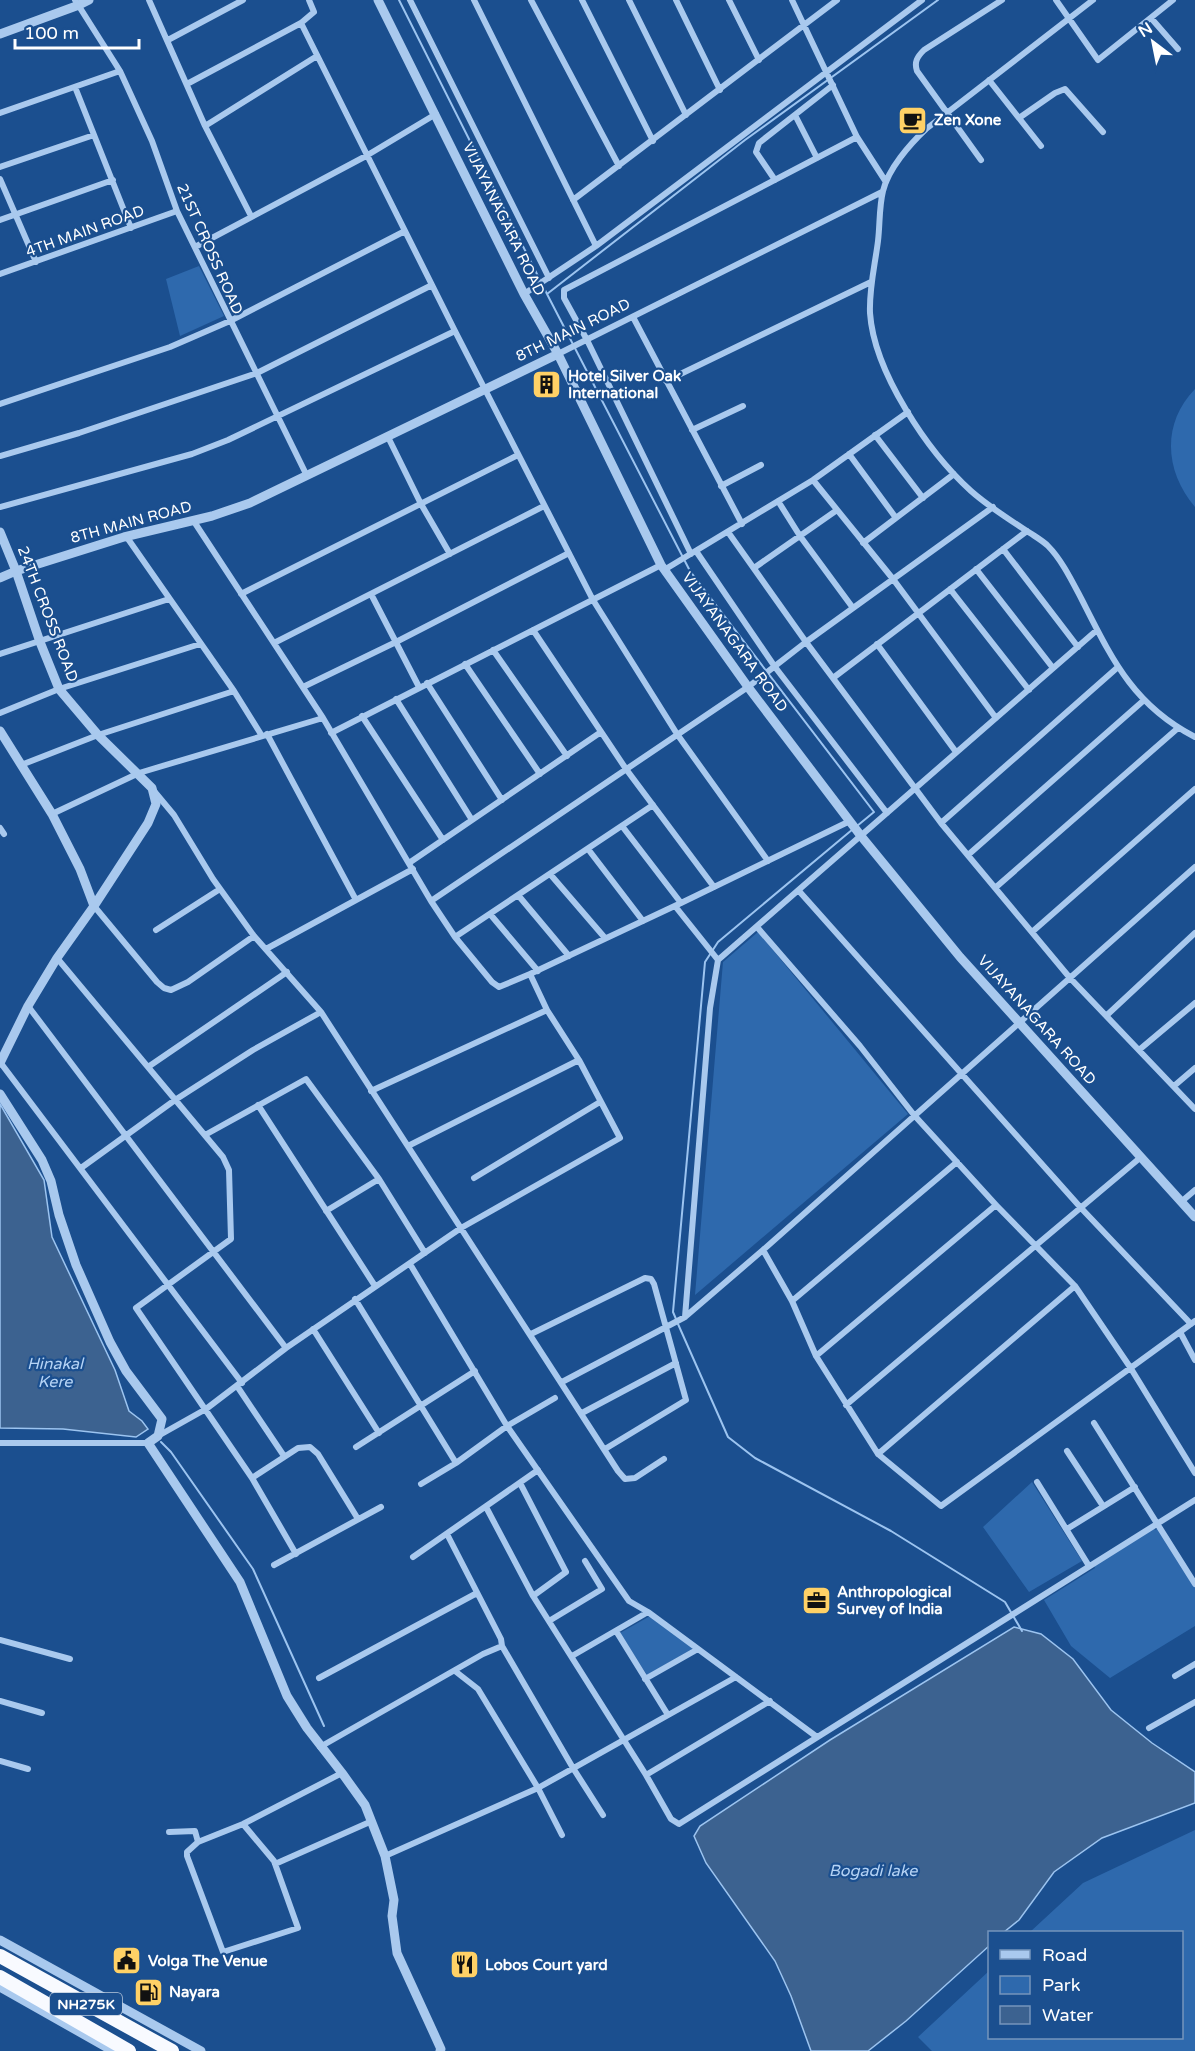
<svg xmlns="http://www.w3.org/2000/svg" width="1195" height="2051" font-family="'Varela Round',sans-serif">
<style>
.green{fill:#2e69ad}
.water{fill:#3c6290;stroke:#9cc4f0;stroke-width:1.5}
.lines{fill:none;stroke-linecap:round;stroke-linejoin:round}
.stream{stroke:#9cc4f0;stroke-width:2}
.minor{stroke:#a9c9ee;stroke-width:6}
.tertiary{stroke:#a9c9ee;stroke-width:9}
.trunk{stroke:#f8faff;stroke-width:14}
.labels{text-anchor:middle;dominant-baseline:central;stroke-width:4.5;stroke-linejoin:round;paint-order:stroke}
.shield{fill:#1b4f8f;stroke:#bbcadd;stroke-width:1.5}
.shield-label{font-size:14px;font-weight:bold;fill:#fff}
.poi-label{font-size:15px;font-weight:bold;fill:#fff;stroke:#1b4f8f;text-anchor:start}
.street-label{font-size:15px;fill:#fff;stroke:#1b4f8f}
.water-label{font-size:16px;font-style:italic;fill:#b5d3f5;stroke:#1b4f8f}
</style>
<rect width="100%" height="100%" fill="#1b4f8f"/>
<path class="green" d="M199,266l25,50 -44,20 -14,-57z
M1195,389v118c-30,-35 -34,-83 0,-118z
M758,932l150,182 -213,181 28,-333z
M1032,1482l50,79 -53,31 -46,-65z
M1153,1526l2,4 5,-3 35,57v42l-85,52 -39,-32 -27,-46 51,-32 -2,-5z
M650,1616l44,32 -47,27 -27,-42z
M1195,1830v221h-263l-14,-14 71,-66 1,67h192v-106h-152l53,-49z"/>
<path class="water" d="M0,1104l44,76 8,57 63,133 14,41 13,10 6,8 -12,8 -73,-8 -63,-1z
M1014,1627l27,7 32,25 38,51 41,33 43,29v31l-93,35 -48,34 -35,48 -15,12h-14l-1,14 -83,75 -38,30h-57l-20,-55 -16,-35 -69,-98 -12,-27 6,-10 130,-86z"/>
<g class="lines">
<path class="stream" d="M399,0l148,294
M857,826l17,-14 -184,-241 -143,-277 198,-154 193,-140
M676,1319l-3,-7 32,-350 13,-20 135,-113
M678,1324l50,113 27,21 136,73 114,71 17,29
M161,1442l10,10 82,117 71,157"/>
<path class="minor" d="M75,0l45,71 32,70 25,70 130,265
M149,0l56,126 46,90
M410,0l139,278
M474,0l122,246
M531,0l88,166
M582,0l71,141
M629,0l57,115
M676,0l44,90
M729,0l30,60
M792,0l65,137 29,45
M1056,0l42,60 75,-60
M1093,0l-167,129c-16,15 -38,40 -43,62 -4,16 -3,34 -5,50 -3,24 -9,47 -8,72 4,59 58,139 101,178 18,16 39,29 59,42 6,4 13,8 18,13 14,14 25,37 34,54 30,59 51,105 113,137
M1151,18l27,31
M301,23l154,308 138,269 84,134 91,127
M168,40l75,-40
M989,80l52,66
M187,84l114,-61 13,-11 -5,-12
M75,87l56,141
M0,113l120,-42
M795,115l22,43
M1019,118l36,-25 10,-4 38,43
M205,126l112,-70
M981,160l-64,-89c-3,-9 0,-14 7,-21l78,-50
M0,167l94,-32
M0,179l36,83
M775,180l-19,-28 3,-9 74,-58
M573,200l264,-200
M0,220l113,-40
M195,247l171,-91 70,-42
M0,274l177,-63
M524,294l72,-48 326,-246
M633,317l109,207
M558,354l324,-162
M666,381l205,-99
M0,404l170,-57 60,-26 175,-90
M692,430l51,-24
M875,435l48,63
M388,437l33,67 29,50
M849,454l47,64
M0,456l79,-23 178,-60 175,-88
M813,480l80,99 103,139
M721,486l40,-21
M778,501l22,35 53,72
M0,507l192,-53 36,-14 227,-109
M193,520l130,198 108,183 24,36 37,45 7,5 31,-13 151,-71 169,-82
M728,532l78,110 135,181 129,155 125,131
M126,536l108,155 28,45
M863,543l91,-69
M1003,549l75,98
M696,551l79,116 112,146
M691,554l-104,-214 -23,-42v-8l293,-153
M754,568l83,-58
M976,569l77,99
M664,570l149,-90 95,-68
M950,589l79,101
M241,594l277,-139
M371,594l48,93
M533,630l93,139 88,118
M274,643l270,-137
M877,644l79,108
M493,650l74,106
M0,654l169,-55
M465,664l75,110
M833,678l194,-147
M427,683l75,117
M303,687l93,-45 173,-89
M396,699l76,121
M0,713l59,-24 141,-45
M362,716l81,124
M331,733l330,-168
M267,734l89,166
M21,765l77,-30 136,-44
M154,791l20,24 39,64 41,57 67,76 297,459 7,8 10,-1 29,-19
M52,814l87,-41 184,-55
M941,823l177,-156
M622,826l59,77
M0,828l4,6
M588,849l55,72
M968,855l175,-154
M409,863l192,-131
M1195,867l-432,383 29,51 24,55 62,98 63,52 254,-185
M550,874l55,64
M995,888l183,-160
M799,891l282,317 110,116
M518,895l51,61
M431,901l317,-214 58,-45 187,-135
M94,906l63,76 7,6 7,2 17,-8 66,-46
M675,906l43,54
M490,914l48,57
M757,927l103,119 54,69 82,90 79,81 55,81 65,106
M156,930l64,-41
M1032,932l163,-143
M455,937l198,-132
M266,949l147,-80
M57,958l166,199 6,13 2,69 -95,69 116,170 44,76
M28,1006l258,342
M1106,1016l89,-83
M1139,1050l56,-47
M0,1062l242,321
M148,1067l139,-95
M1174,1086l21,-18
M371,1091l176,-81
M258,1105l117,181
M205,1135l101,-56 73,100 46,74
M408,1146l171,-86
M81,1168l94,-68 78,-50 68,-38
M474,1178l126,-76
M1181,1202l14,-12
M326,1211l53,-32
M410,1264l97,162 122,175 19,11
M355,1299l101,164
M792,1301l165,-139
M685,1317l25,-309 8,-48 379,-330
M313,1329l66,104
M1180,1332l15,28
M531,1334l114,-56 6,1 3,5 32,116 -81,49
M816,1356l180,-151
M562,1382l123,-65 78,-67
M237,1386l47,70
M846,1405l295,-248
M582,1413l94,-50
M1094,1423l101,161
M158,1436l48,-27 80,-61 175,-120 159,-90 -41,-78 -32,-50 -17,-36
M0,1443h148
M356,1447l119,-76
M1067,1451l36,55
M878,1454l197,-168
M252,1478l46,-30 12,-1 8,7 40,65
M1037,1482l52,84
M520,1483l46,89 -33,24
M421,1484l35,-21 51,-37 48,-28
M486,1507l47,89 113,179 25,44 8,5 516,-324
M1067,1529l68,-42
M447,1534l54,105 1,7
M413,1557l125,-87
M274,1565l107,-58
M549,1621l53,-32 -17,-28
M616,1631l52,84
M0,1640l70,19
M572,1656l76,-44 169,125
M455,1671l23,18 60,99 24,47
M1175,1676l20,-12
M319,1678l158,-85
M645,1679l53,-30
M0,1701l42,12
M1149,1728l46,-26
M320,1747l163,-93 19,-8 71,122 30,47
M0,1761l28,8
M646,1775l124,-74
M169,1832l26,-1 3,11 45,-18 99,-51
M198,1842l-11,10v4l36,96 75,-24 -24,-67 -31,-37
M385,1856l153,-68 198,-111
M275,1864l97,-43"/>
<path class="tertiary" d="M378,0l146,294 34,60 103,211 87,122 113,149 99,121 235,260
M0,34l79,-29 10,-5
M0,532l16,39 24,71 19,47 39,46 54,53 4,16 -8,19 -54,83 -37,52 -29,48 -28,57
M0,578l16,-7 108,-34 88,-21 38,-13 308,-149
M0,731l52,83 28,55 14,37
M0,1094l42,66 9,21 8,34 17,50 34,77 16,29 36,48 -4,17 -10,7 92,139 47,114 20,32 35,45 23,32 20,51 9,44 -2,16 5,37 44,96 -1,2
M0,1940l201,111
M0,1987l113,64"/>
<path class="trunk" d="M0,1956l172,95
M0,1977l129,74"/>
</g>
<defs>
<symbol id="cafe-square" viewBox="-11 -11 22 22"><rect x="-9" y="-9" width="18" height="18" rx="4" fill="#ffd166" stroke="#1b4f8f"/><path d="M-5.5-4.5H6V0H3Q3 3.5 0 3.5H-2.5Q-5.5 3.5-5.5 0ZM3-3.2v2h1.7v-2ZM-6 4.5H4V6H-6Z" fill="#111"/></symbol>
<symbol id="building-square" viewBox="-11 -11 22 22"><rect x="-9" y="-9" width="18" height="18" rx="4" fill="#ffd166" stroke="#1b4f8f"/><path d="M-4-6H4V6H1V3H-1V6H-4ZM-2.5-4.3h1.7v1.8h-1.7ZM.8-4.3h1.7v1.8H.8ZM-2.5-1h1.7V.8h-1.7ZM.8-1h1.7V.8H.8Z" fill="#111"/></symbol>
<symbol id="office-square" viewBox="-11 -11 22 22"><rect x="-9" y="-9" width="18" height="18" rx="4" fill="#ffd166" stroke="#1b4f8f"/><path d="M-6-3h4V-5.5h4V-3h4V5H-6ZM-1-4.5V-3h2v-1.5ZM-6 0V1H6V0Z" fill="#111"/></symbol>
<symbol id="civic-square" viewBox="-11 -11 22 22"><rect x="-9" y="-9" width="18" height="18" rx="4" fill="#ffd166" stroke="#1b4f8f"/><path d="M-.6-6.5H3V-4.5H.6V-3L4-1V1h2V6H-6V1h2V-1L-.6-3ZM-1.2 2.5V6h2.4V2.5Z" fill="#111"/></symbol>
<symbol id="restaurant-square" viewBox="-11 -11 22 22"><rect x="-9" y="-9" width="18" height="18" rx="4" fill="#ffd166" stroke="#1b4f8f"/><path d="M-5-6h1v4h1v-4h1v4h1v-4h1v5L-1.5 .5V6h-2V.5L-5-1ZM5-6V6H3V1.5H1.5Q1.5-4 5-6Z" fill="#111"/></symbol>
<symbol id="fuel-square" viewBox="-11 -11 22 22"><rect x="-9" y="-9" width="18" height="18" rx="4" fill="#ffd166" stroke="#1b4f8f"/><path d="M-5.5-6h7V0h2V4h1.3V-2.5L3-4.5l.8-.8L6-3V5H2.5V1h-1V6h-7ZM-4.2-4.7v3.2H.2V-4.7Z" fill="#111"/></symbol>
</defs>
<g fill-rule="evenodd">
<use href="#cafe-square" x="896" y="104" width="33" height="33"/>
<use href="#building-square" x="530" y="368" width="33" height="33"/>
<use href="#office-square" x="800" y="1584" width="33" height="33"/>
<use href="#civic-square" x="110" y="1944" width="33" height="33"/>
<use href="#restaurant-square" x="448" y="1948" width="33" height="33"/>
<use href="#fuel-square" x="132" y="1976" width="33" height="33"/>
</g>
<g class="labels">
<rect class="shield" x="50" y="1993" width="72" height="22" rx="4.5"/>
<g class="shield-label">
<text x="86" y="2004">NH275K</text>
</g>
<g class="poi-label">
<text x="934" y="120">Zen Xone</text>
<text x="568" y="376">Hotel Silver Oak<tspan x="568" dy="17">International</tspan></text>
<text x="837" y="1592">Anthropological<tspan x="837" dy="17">Survey of India</tspan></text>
<text x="148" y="1961">Volga The Venue</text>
<text x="485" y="1965">Lobos Court yard</text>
<text x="169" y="1992">Nayara</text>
</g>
<g class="street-label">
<text transform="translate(504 219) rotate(64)">VIJAYANAGARA ROAD</text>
<text transform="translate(85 231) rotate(-20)">4TH MAIN ROAD</text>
<text transform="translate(210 249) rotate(66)">21ST CROSS ROAD</text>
<text transform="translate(573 330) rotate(-26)">8TH MAIN ROAD</text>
<text transform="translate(131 522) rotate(-15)">8TH MAIN ROAD</text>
<text transform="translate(48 614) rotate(69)">24TH CROSS ROAD</text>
<text transform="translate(735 642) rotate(54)">VIJAYANAGARA ROAD</text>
<text transform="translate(1037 1020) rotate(48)">VIJAYANAGARA ROAD</text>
</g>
<g class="water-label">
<text x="55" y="1364">Hinakal<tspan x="55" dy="18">Kere</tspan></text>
<text x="873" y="1871">Bogadi lake</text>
</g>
</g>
<rect x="988" y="1931" width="195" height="108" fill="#1b4f8f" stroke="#7695bc" stroke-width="1.5"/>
<rect x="1000" y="1950" width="30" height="9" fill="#a9c9ee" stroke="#7695bc" stroke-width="1.5"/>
<text x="1042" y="1961" font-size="18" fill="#ffffff">Road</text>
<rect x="1000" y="1976" width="30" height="18" fill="#2e69ad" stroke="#7695bc" stroke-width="1.5"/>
<text x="1042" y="1991" font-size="18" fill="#ffffff">Park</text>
<rect x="1000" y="2006" width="30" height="18" fill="#3c6290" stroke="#7695bc" stroke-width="1.5"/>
<text x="1042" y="2021" font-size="18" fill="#ffffff">Water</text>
<g transform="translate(1153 42) rotate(328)" stroke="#1b4f8f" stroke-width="4.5" paint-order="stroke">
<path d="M0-4.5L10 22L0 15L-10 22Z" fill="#ffffff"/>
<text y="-9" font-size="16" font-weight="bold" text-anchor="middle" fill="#ffffff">N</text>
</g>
<path d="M15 39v9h124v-9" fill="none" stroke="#ffffff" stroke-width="3"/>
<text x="24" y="39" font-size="18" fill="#ffffff" stroke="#1b4f8f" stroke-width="4.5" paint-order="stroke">100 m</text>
</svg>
